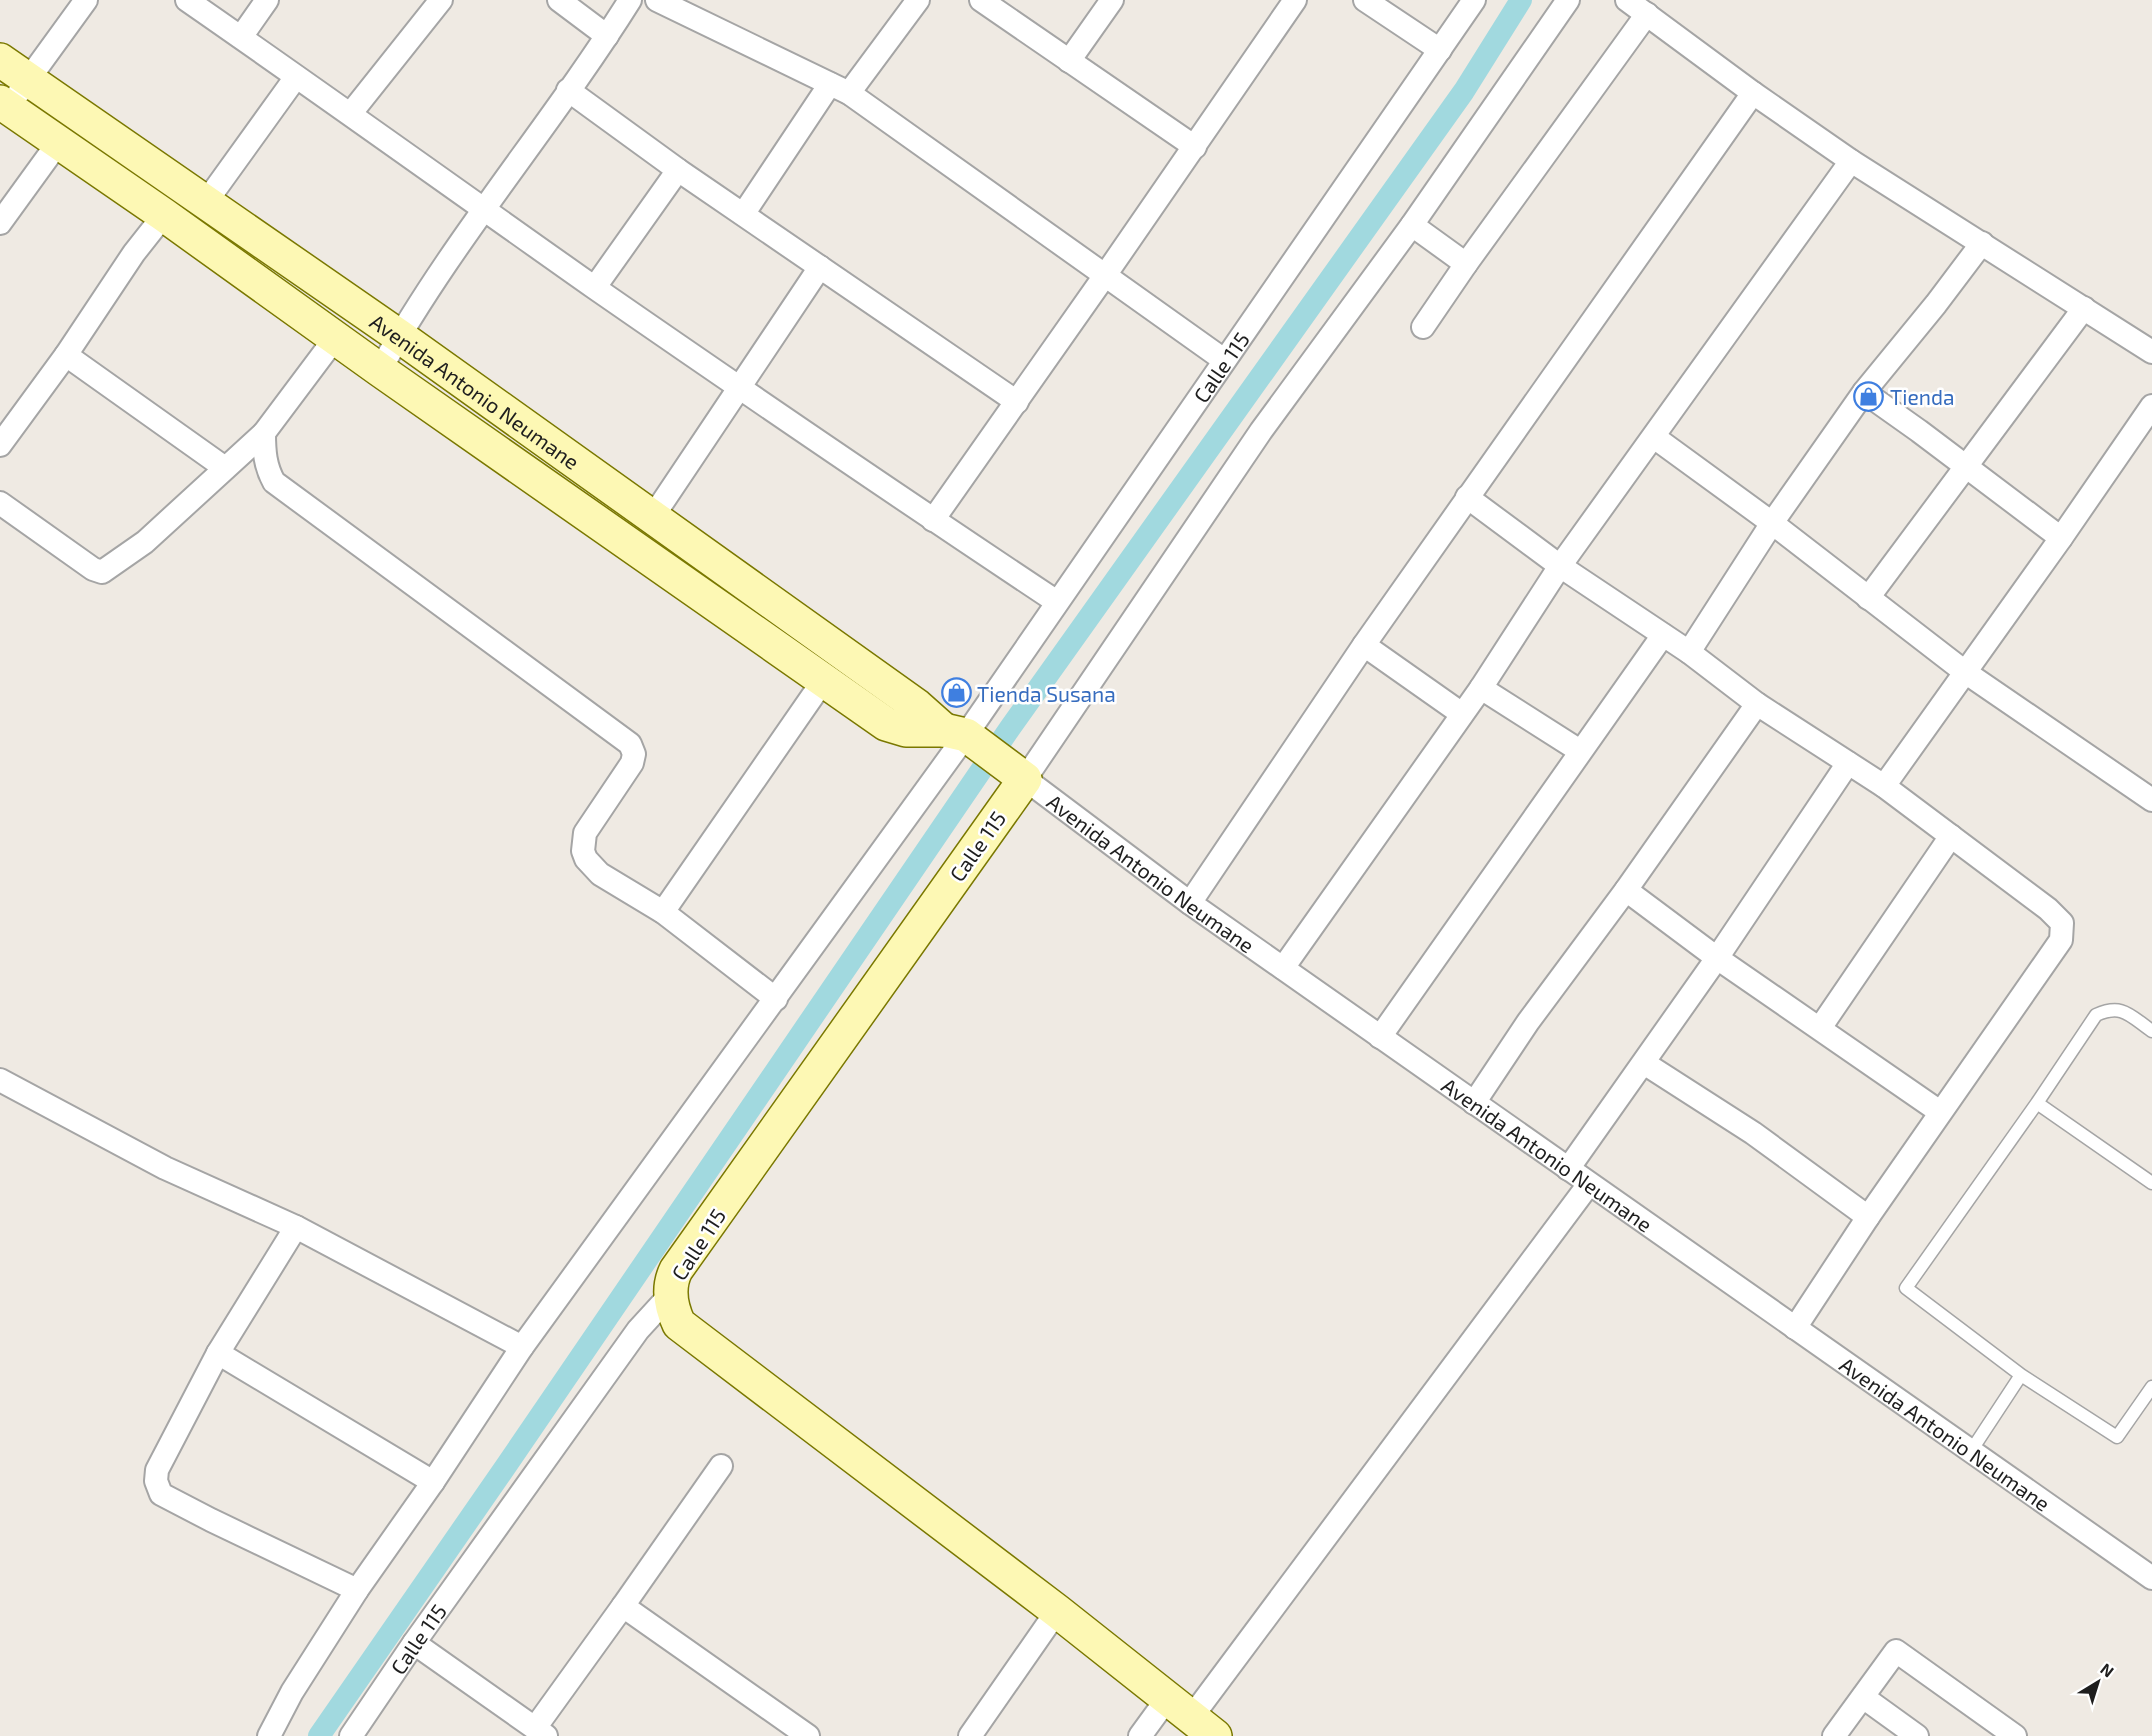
<svg xmlns="http://www.w3.org/2000/svg" width="2152" height="1736" font-family="'Exo 2',sans-serif">
<style>
.lines{fill:none;stroke-linecap:round;stroke-linejoin:round}
.canal{stroke:#a1d9df;stroke-width:22}
.lane-casing{stroke:#a5a5a5;stroke-width:15}
.street-casing{stroke:#a5a5a5;stroke-width:26}
.secondary-casing{stroke:#7a7800;stroke-width:36}
.lane{stroke:#fff;stroke-width:12}
.street{stroke:#fff;stroke-width:22}
.secondary{stroke:#fdf8b4;stroke-width:33}
.labels{text-anchor:middle;dominant-baseline:central;stroke-width:5;stroke-linejoin:round;paint-order:stroke}
.street-label{font-size:21px;fill:#1e1e1e;stroke:#fff}
.shop-label{font-size:21px;fill:#366cbe;stroke:#fff;text-anchor:start}
</style>
<rect width="100%" height="100%" fill="#efeae3"/>
<g class="lines">
<path class="canal" d="M319,1736l187,-270 504,-738 454,-637 57,-91"/>
<defs>
<path id="lane" d="M2037,1103l115,80
M2021,1375l-115,-87 131,-185 59,-88c27,-12 34,1 56,16
M1971,1451l50,-76 96,62 35,-50"/>
<g id="street">
<path d="M187,0c137,95 272,192 408,288 153,106 307,211 462,314"/>
<path d="M559,0l48,36"/>
<path d="M657,0l192,93 375,267"/>
<path d="M981,0l214,147"/>
<path d="M1365,0l75,50"/>
<path id="s1" d="M1568,0l-156,225 -151,206 -236,348 165,124 962,675"/>
<path d="M1627,0l126,93 98,68 301,191"/>
<path d="M241,37l26,-37"/>
<path d="M1069,61l43,-61"/>
<path d="M568,90l110,80 339,232"/>
<path d="M20,91l66,-91"/>
<path d="M849,93l69,-93"/>
<path d="M351,113l90,-113"/>
<path d="M206,202l90,-125"/>
<path d="M744,213l86,-129"/>
<path d="M0,223l58,-80"/>
<path d="M1412,225l54,39"/>
<path d="M595,287l83,-117"/>
<path d="M1423,327l43,-63 181,-250"/>
<path d="M336,337l-72,96c0,18 1,33 10,49l356,262 4,10 -2,9 -47,70 -2,18 3,8 14,15 63,38 113,87"/>
<path d="M66,355l159,113"/>
<path d="M380,370c72,-130 171,-244 250,-370"/>
<path d="M1864,392l55,39 142,107"/>
<path d="M1654,437l118,86 193,149 187,128"/>
<path d="M0,445l66,-90 68,-102 30,-38"/>
<path d="M1467,497l93,69 129,86 68,52 127,82 164,123 14,14 -1,17 -193,277 -73,111"/>
<path d="M0,503l93,66 9,3 43,-30 119,-109"/>
<path d="M652,518l168,-251"/>
<path d="M933,520l173,-246 189,-274"/>
<path d="M1868,598l216,-290"/>
<path d="M1364,645l98,69"/>
<path d="M1689,652l83,-129 92,-131 72,-88 46,-61"/>
<path d="M1481,688l99,63"/>
<path d="M1884,786l177,-248 91,-132"/>
<path d="M1626,890l91,68 223,154"/>
<path d="M1190,903l174,-258 389,-552"/>
<path d="M663,912l160,-231"/>
<path d="M1283,968l198,-280 79,-122 291,-405"/>
<path d="M1820,1028l131,-192"/>
<path d="M1380,1037l283,-402"/>
<path d="M1644,1063l109,70 115,84"/>
<path d="M0,1080l165,88 131,59 226,120"/>
<path d="M1474,1103l54,-81 98,-132 131,-186"/>
<path d="M1568,1169l149,-211 131,-195"/>
<path d="M296,1227l-78,126 -61,117 -1,11 5,13 50,26 146,70"/>
<path d="M218,1353l215,129"/>
<path d="M623,1606l98,-140"/>
<path d="M414,1643l132,93"/>
<path d="M1863,1697l54,39"/>
<path d="M1191,1718l398,-534"/>
<path d="M535,1728l88,-122 185,130"/>
<path id="s2" d="M269,1736l23,-44 65,-102 76,-108 89,-135 444,-612 508,-735"/>
<path id="s3" d="M351,1736l63,-93 224,-313 33,-36"/>
<path d="M970,1736l87,-125"/>
<path d="M1140,1736l27,-37"/>
<path d="M1834,1736l62,-85 119,85"/>
</g>
<g id="secondary">
<path id="s4" d="M0,60l399,276 518,370 27,24"/>
<path d="M0,102l164,113 216,155 506,354 20,6h38l22,5 59,44 -349,491c-9,18 -5,37 3,54l378,287 158,125"/>
</g>
</defs>
<use href="#lane" class="lane-casing"/>
<use href="#street" class="street-casing"/>
<use href="#secondary" class="secondary-casing"/>
<use href="#lane" class="lane"/>
<use href="#street" class="street"/>
<use href="#secondary" class="secondary"/>
</g>
<defs>
<symbol id="shop-ring" viewBox="-11 -11 22 22"><circle r="9.5" fill="#fff" stroke="#3f7fe0" stroke-width="1.5"/><path d="M-5-2.5h2.3a2.7 3.5 0 0 1 5.4 0H5L5.5 6h-11ZM-1.5-2.5h3a1.5 2.3 0 0 0-3 0Z" fill="#3f7fe0"/></symbol>
</defs>
<g fill-rule="evenodd">
<use href="#shop-ring" x="1852" y="380" width="33" height="33"/>
<use href="#shop-ring" x="940" y="676" width="33" height="33"/>
</g>
<g class="labels">
<g class="street-label">
<text stroke="none"><textPath href="#s2" startOffset="1668">Calle 115</textPath></text>
<text stroke="none"><textPath href="#s4" startOffset="579">Avenida Antonio Neumane</textPath></text>
<text transform="translate(977 846) rotate(-55)">Calle 115</text>
<text stroke="none"><textPath href="#s1" startOffset="1107">Avenida Antonio Neumane</textPath></text>
<text stroke="none"><textPath href="#s1" startOffset="1593">Avenida Antonio Neumane</textPath></text>
<text transform="translate(698 1244) rotate(-57)">Calle 115</text>
<text stroke="none"><textPath href="#s1" startOffset="2079">Avenida Antonio Neumane</textPath></text>
<text stroke="none"><textPath href="#s3" startOffset="118">Calle 115</textPath></text>
</g>
<g class="shop-label">
<text x="1890" y="396">Tienda</text>
<text x="977" y="693">Tienda Susana</text>
</g>
</g>
<g transform="translate(2098 1682) rotate(38)" stroke="#ffffff" stroke-width="4.5" paint-order="stroke">
<path d="M0-4.5L10 22L0 15L-10 22Z" fill="#1e1e1e"/>
<text y="-9" font-size="16" font-weight="bold" text-anchor="middle" fill="#1e1e1e">N</text>
</g>
</svg>
